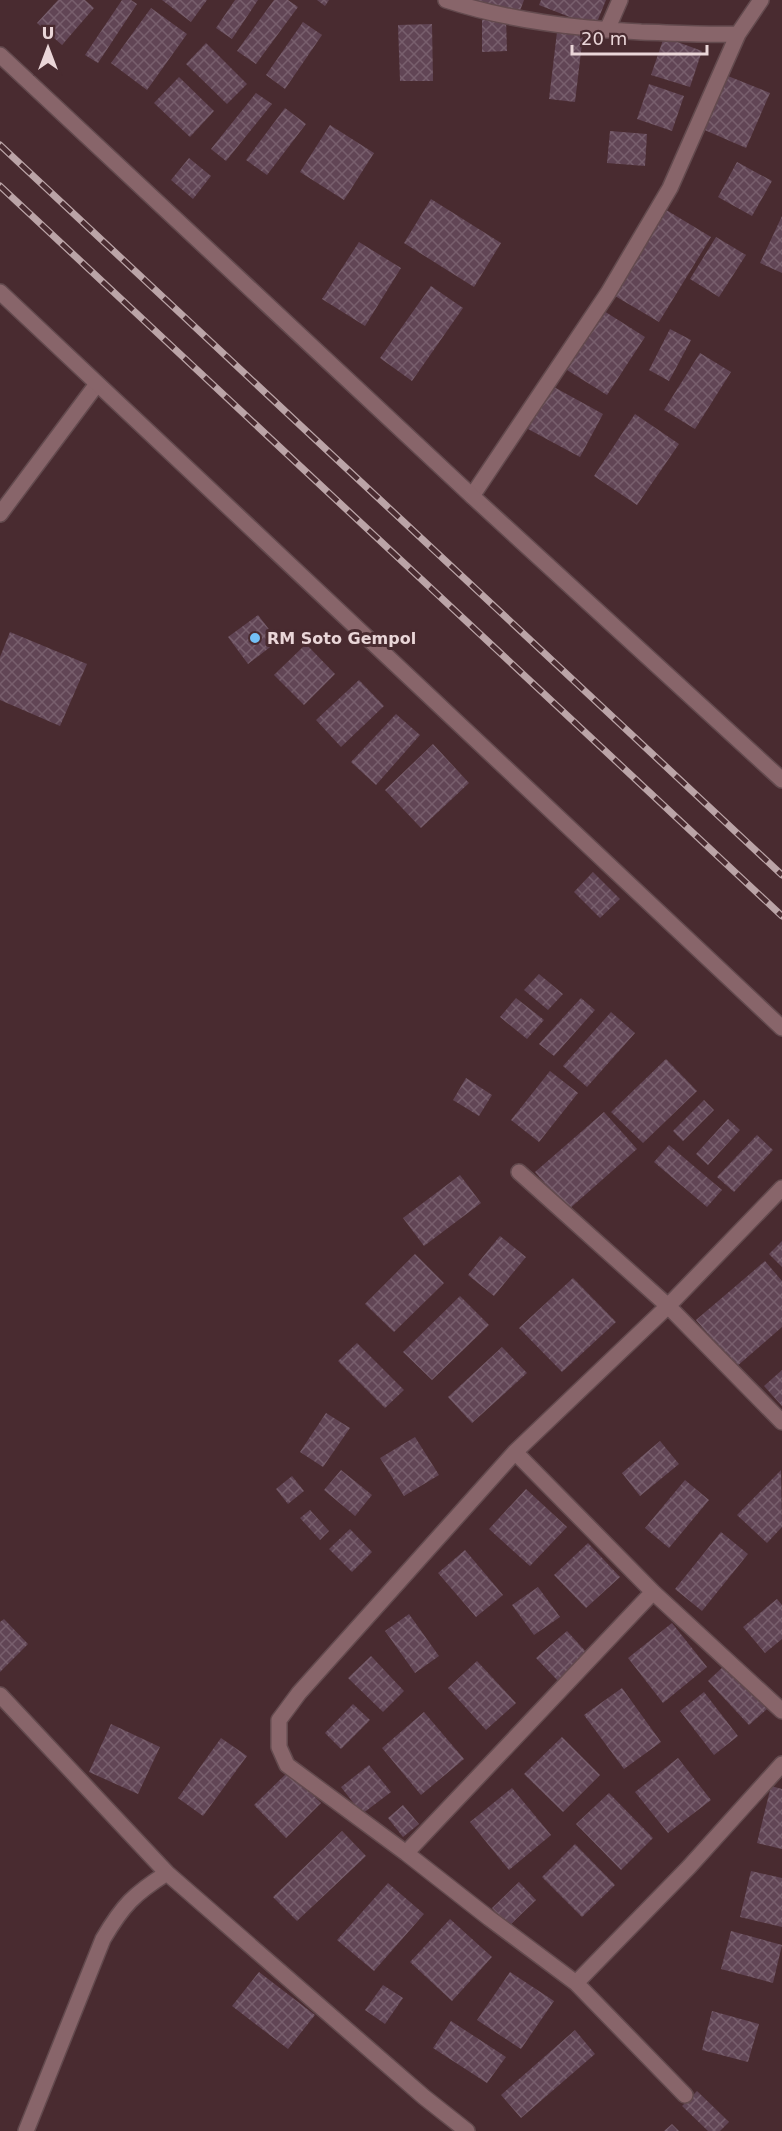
<svg xmlns="http://www.w3.org/2000/svg" width="782" height="2131" font-family="'DejaVu Sans',sans-serif">
<style>
.building{fill:url(#building-cross-hatch)}
.lines{fill:none;stroke-linecap:round;stroke-linejoin:round}
.street-casing{stroke:#634a4e;stroke-width:18}
.secondary-casing{stroke:#634a4e;stroke-width:18}
.street{stroke:#88656a;stroke-width:15}
.secondary{stroke:#88656a;stroke-width:15}
.rail-casing{stroke:#bba4a7;stroke-width:7}
.rail{stroke:#492b30;stroke-width:4.5;stroke-dasharray:14;stroke-linecap:butt}
.poi-dot{fill:#74c0f6;stroke:#492b30;stroke-width:2}
.labels{text-anchor:middle;dominant-baseline:central;stroke-width:6;stroke-linejoin:round;paint-order:stroke}
.poi-label{font-size:16px;font-weight:bold;fill:#ead6d8;stroke:#492b30;text-anchor:start}
</style>
<defs>
<pattern id="building-cross-hatch" width="8" height="8" patternUnits="userSpaceOnUse" patternTransform="scale(1.5)"><rect width="8" height="8" fill="#614555"/><path d="M0 0l8 8M0 8l8-8" fill="none" stroke="#785f6d"/></pattern>
</defs>
<rect width="100%" height="100%" fill="#492b30"/>
<path class="building" d="M58,0h27l9,8 -32,37 -25,-22z
M122,0h9l6,4 -39,59 -13,-8z
M162,0h45l-16,22z
M235,0h23l-26,39 -16,-11z
M274,0h14l10,7 -42,57 -19,-13z
M317,0h12l-4,6z
M475,0h49l-6,16z
M541,0h65l-11,27 -56,-22z
M151,8l36,26 -40,56 -36,-27z
M506,19l1,32 -25,1v-32z
M303,22l19,13 -37,54 -19,-14z
M432,24l1,57h-33l-2,-56z
M557,32l26,3 -8,67 -26,-3z
M664,37l38,14 -12,36 -39,-12z
M206,43l41,41 -20,20 -41,-40z
M723,74l47,19 -24,55 -46,-20z
M179,77l35,34 -24,26 -36,-34z
M649,84l35,12 -12,35 -35,-12z
M256,93l16,11 -46,57 -15,-12z
M285,108l21,16 -39,51 -21,-15z
M330,125l44,28 -30,47 -44,-28z
M610,131l37,3 -2,32 -38,-3z
M189,158l22,18 -18,23 -22,-19z
M737,162l35,19 -20,35 -34,-19z
M431,199l70,44 -27,44 -70,-44z
M663,208l48,29 -52,85 -49,-29z
M782,216v57l-22,-10z
M716,237l30,18 -27,42 -29,-18z
M359,242l42,26 -36,58 -43,-27z
M431,286l32,22 -51,73 -32,-23z
M604,311l41,26 -38,58 -40,-25z
M670,329l21,11 -22,41 -20,-11z
M700,353l31,19 -36,57 -31,-19z
M552,386l51,28 -23,43 -52,-28z
M635,414l44,30 -42,61 -43,-29z
M258,615l20,26 -30,23 -20,-27z
M10,632l77,32 -27,62 -60,-26v-43z
M306,644l29,30 -31,31 -30,-30z
M359,680l25,26 -43,41 -25,-27z
M396,714l24,21 -44,50 -25,-23z
M433,744l36,39 -48,45 -36,-38z
M593,872l27,27 -20,19 -26,-26z
M539,974l24,20 -15,16 -24,-20z
M516,998l28,22 -17,19 -27,-22z
M581,998l14,12 -41,46 -15,-12z
M611,1012l24,21 -48,54 -24,-21z
M666,1059l31,32 -54,52 -32,-31z
M550,1071l28,22 -39,49 -28,-22z
M466,1078l26,17 -13,21 -26,-16z
M704,1100l10,10 -31,31 -10,-10z
M604,1112l33,37 -69,61 -33,-38z
M728,1119l12,11 -32,35 -12,-11z
M757,1135l16,15 -39,42 -17,-15z
M669,1145l53,45 -15,17 -53,-45z
M460,1175l21,28 -57,43 -21,-28z
M500,1236l26,21 -32,39 -26,-21z
M782,1241v26l-13,-13z
M415,1254l29,29 -50,49 -29,-28z
M765,1261l17,20v46l-46,40 -40,-47z
M573,1278l43,44 -54,50 -43,-44z
M460,1296l29,29 -57,55 -29,-28z
M357,1343l47,47 -19,18 -47,-47z
M502,1347l25,26 -55,50 -24,-26z
M782,1370v36l-18,-20z
M326,1413l24,15 -27,39 -23,-15z
M415,1437l24,38 -35,21 -24,-38z
M660,1441l19,23 -39,32 -18,-23z
M341,1470l31,25 -17,21 -31,-26z
M781,1470l1,57 -15,16 -30,-28z
M292,1476l12,15 -16,13 -12,-15z
M685,1480l24,20 -40,48 -24,-20z
M526,1489l41,38 -37,39 -41,-37z
M310,1510l19,21 -9,9 -20,-22z
M350,1529l22,23 -20,20 -23,-23z
M721,1532l27,22 -46,57 -27,-22z
M588,1543l32,34 -34,31 -32,-33z
M465,1550l38,45 -27,22 -38,-44z
M538,1587l22,30 -26,18 -22,-30z
M777,1599l5,6v34l-17,14 -22,-26z
M409,1614l30,42 -24,17 -30,-42z
M4,1619l24,25 -28,28v-50z
M672,1623l35,44 -44,36 -35,-45z
M567,1631l21,23 -30,27 -22,-23z
M371,1656l33,35 -21,21 -35,-34z
M477,1661l39,42 -30,27 -38,-42z
M725,1665l42,44 -18,16 -41,-44z
M622,1688l39,54 -37,27 -40,-54z
M704,1692l34,44 -24,19 -34,-44z
M353,1704l17,16 -29,29 -16,-16z
M424,1712l40,47 -43,36 -39,-47z
M111,1724l49,23 -22,47 -49,-22z
M562,1737l38,38 -37,37 -39,-38z
M221,1738l26,18 -44,60 -25,-18z
M678,1758l33,42 -43,33 -33,-41z
M369,1765l22,27 -29,22 -21,-27z
M289,1771l32,32 -35,35 -32,-33z
M771,1786l11,3v60l-25,-6z
M512,1788l39,47 -42,35 -39,-48z
M609,1793l44,45 -32,32 -45,-46z
M403,1805l16,19 -16,13 -15,-19z
M342,1831l24,25 -69,65 -24,-24z
M575,1844l40,41 -33,32 -40,-40z
M751,1871l31,7v49l-42,-10z
M519,1882l17,18 -27,26 -17,-18z
M388,1883l36,31 -50,57 -37,-31z
M450,1919l42,38 -40,44 -42,-39z
M731,1931l51,14 -9,38 -52,-14z
M259,1972l56,43 -27,34 -56,-43z
M510,1972l44,29 -33,48 -44,-29z
M383,1985l20,13 -18,26 -20,-14z
M712,2011l47,13 -11,38 -46,-12z
M451,2021l55,36 -19,26 -54,-35z
M575,2030l20,24 -74,64 -20,-23z
M697,2091l32,31 -9,9h-12l-26,-25z
M672,2124l7,7h-15z"/>
<g class="lines">
<defs>
<path id="street" d="M446,0c64,21 129,28 195,32 33,1 65,3 97,2
M607,30l13,-30
M472,496l136,-203 62,-105 68,-154 23,-34
M0,514l97,-130
M519,1172l149,134 114,116
M515,1452l138,140 129,119
M0,1695l167,178 257,224 43,34
M406,1853l247,-261
M576,1983l113,-116 93,-103
M685,2095l-109,-112 -87,-65 -83,-65 -119,-88 -8,-18v-27l20,-27 216,-241 153,-146 114,-118
M26,2131l77,-192c20,-34 31,-45 64,-66"/>
<path id="secondary" d="M0,55l472,441 310,284
M0,292l782,736"/>
</defs>
<use href="#street" class="street-casing"/>
<use href="#secondary" class="secondary-casing"/>
<use href="#street" class="street"/>
<use href="#secondary" class="secondary"/>
<defs>
<path id="rail" d="M0,145l782,730
M0,186l782,730"/>
</defs>
<use href="#rail" class="rail-casing"/>
<use href="#rail" class="rail"/>
</g>
<circle class="poi-dot" cx="255" cy="638" r="6"/>
<g class="labels">
<g class="poi-label">
<text x="267" y="638">RM Soto Gempol</text>
</g>
</g>
<g transform="translate(48 48)" stroke="#492b30" stroke-width="4.5" paint-order="stroke">
<path d="M0-4.5L10 22L0 15L-10 22Z" fill="#ead6d8"/>
<text y="-9" font-size="16" font-weight="bold" text-anchor="middle" fill="#ead6d8">U</text>
</g>
<path d="M572 45v9h135v-9" fill="none" stroke="#ead6d8" stroke-width="3"/>
<text x="581" y="45" font-size="18" fill="#ead6d8" stroke="#492b30" stroke-width="4.5" paint-order="stroke">20 m</text>
</svg>
